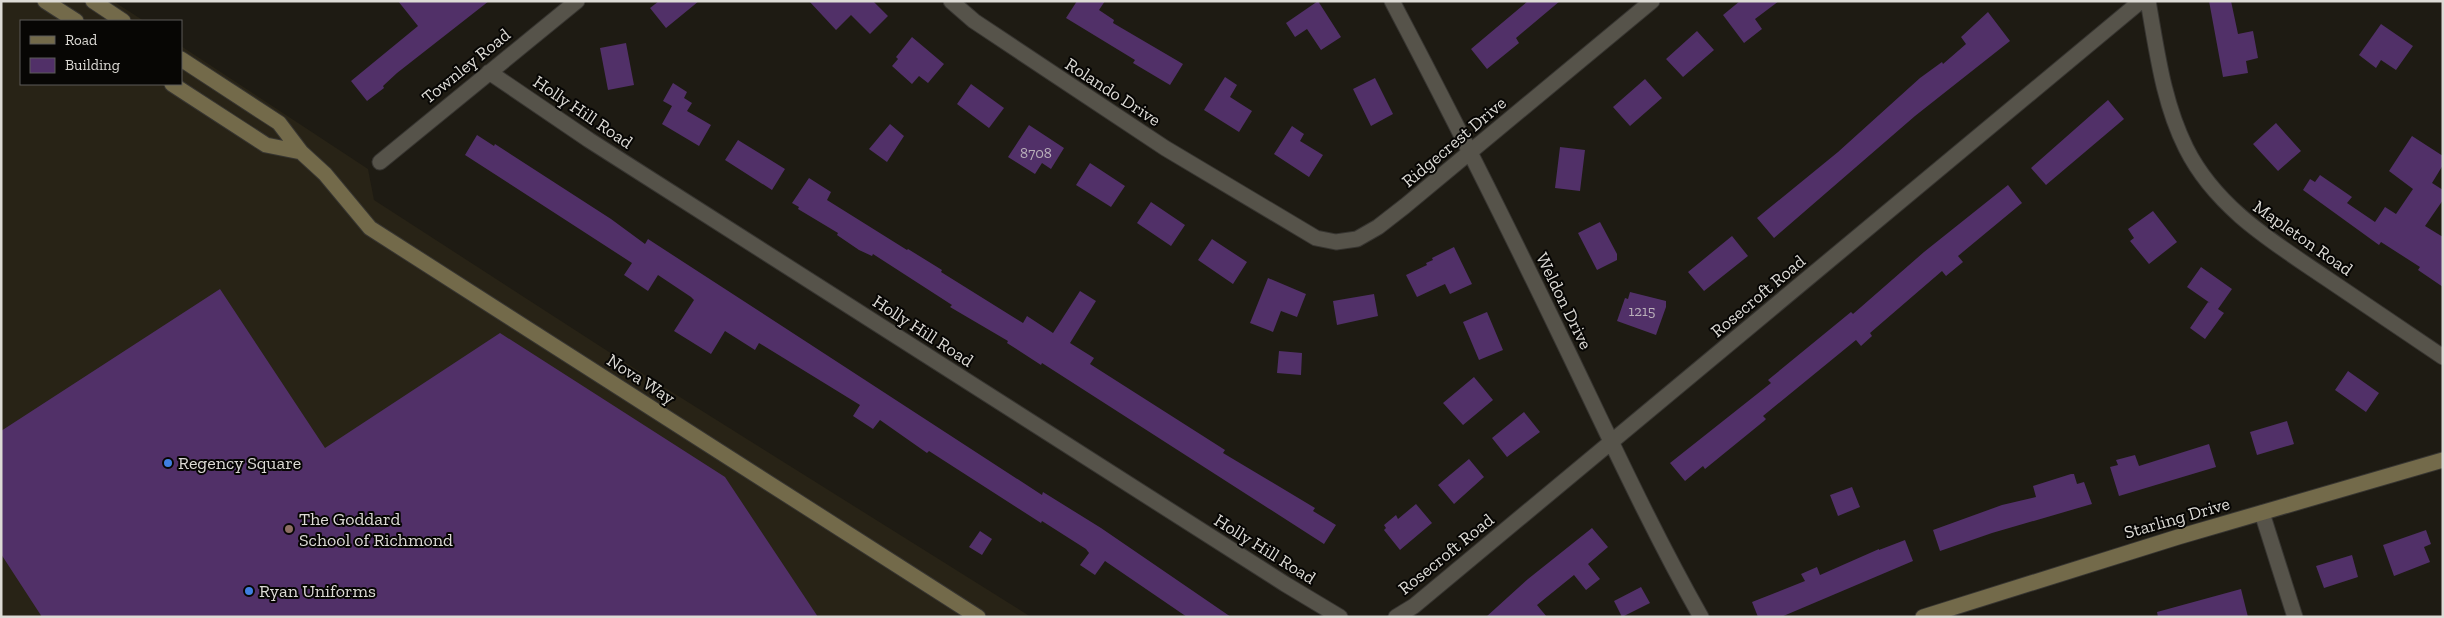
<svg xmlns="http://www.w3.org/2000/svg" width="2444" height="618" font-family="'Zilla Slab',serif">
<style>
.built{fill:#282316}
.building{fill:#513068}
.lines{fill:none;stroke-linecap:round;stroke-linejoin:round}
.street-casing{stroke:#373531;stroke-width:17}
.secondary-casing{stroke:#373531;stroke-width:17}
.street{stroke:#56534a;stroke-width:15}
.secondary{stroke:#736a4a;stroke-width:15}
.shop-dot{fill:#3f7fe0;stroke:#070604;stroke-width:2}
.education-dot{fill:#8d6e63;stroke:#070604;stroke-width:2}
.labels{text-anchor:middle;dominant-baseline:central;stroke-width:4;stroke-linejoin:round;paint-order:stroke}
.number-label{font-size:15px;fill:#bab0ba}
.street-label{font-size:18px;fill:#dddbd6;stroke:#070604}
.poi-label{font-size:18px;fill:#dddbd6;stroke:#070604;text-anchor:start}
</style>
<rect width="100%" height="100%" fill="#1e1b13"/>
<path class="built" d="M1,1h112l31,20h-123v63h160v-38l187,123 6,31 266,172 391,245h-1030z"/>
<path class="building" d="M398,1h91l-92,72 -14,13 1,2 -17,13 -16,-20 67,-55z
M659,1h40l-33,27 -16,-20z
M809,1h64l15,15 -18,18 -19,-19 -15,15z
M1077,1h28l-6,9 15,10 -1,3 70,41 -13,21 -37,-22 2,-3 -69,-42z
M1318,1l23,36 -20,13 -14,-21 -12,8 -9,-14z
M1528,1h32l-44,37 3,5 -32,26 -16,-20z
M1740,1h39l-24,18 7,10 -18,14 -21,-28z
M2209,1h22l7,33 15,-3 5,27 -12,3 2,12 -25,4z
M1988,12l22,29 -95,75 -141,122 -17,-20 81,-66 82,-74 22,-16 1,2 23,-20 -5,-7z
M2381,24l32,22 -17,24 -15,-10 -5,8 -17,-13z
M1697,31l17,19 -31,27 -17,-18z
M912,37l32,27 -16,19 -9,-7 -7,8 -20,-18 6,-7 -2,-2z
M626,43l8,42 -26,5 -8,-42z
M1225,77l12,8 -7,12 22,14 -13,21 -35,-22z
M1375,78l18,36 -22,12 -18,-37z
M1645,79l17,19 -32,28 -17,-19z
M673,83l14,9 -3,6 8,5 -5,8 24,14 -12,21 -37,-22 10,-18 -9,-5z
M971,84l33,24 -15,20 -32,-24z
M2108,100l16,19 -78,66 -15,-17z
M2276,123l25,28 -23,20 -25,-27z
M890,124l14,12 -17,26 -18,-13z
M1029,125l35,23 -13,21 -9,-6 -7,11 -27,-17z
M1292,126l12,8 -4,7 23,14 -14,22 -35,-23z
M477,135l17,11 1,-2 116,75 34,25 3,-5 394,256 1,-3 58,36 130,89h-44l-82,-56 -10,14 -15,-10 9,-12 -3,-4 -44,-28 -1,2 -112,-72 -2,2 -47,-33 -7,9 -20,-13 7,-11 -101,-62 -4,7 -30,-19 -14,23 -37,-23 20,-31 -3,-3 -33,-22 -10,16 -24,-16 8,-12 -167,-108z
M2412,136l31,20v9l-11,18 11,7v10l-18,26 18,11v50l-25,-17 2,-3 -39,-25 -2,3 -76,-55 7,-11 5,3 5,-7 32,22 -5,6 28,19 10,-15 11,7 17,-25 -24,-18z
M738,140l47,29 -13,21 -47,-30z
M1560,147l25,3 -5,41 -25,-3z
M1090,163l35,23 -14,21 -35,-22z
M809,178l22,14 -4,8 80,50 1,-1 34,21 -1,2 82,51 4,-7 26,17 27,-42 16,10 -26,42 24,15 -4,6 135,86 -2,3 92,55 -2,3 23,14 -12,19 -282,-181 -1,2 -34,-22 1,-2 -58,-34 2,-2 -79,-51 -1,2 -13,-6 -22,-15 1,-2 -40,-24 1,-2 -7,-4z
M2008,185l14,18 -64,53 5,6 -17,14 -4,-5 -72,62 2,3 -11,10 -5,-6 -93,76 3,3 -2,2 -59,48 -2,-3 -18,15 -15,-18 101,-80 -3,-3 83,-68 2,2 71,-62z
M1151,202l34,23 -14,21 -34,-23z
M2153,211l24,31 -28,22 -19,-23 4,-3 -6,-9z
M1600,222l17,32v6l-20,10 -19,-37z
M1732,236l16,20 -44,35 -16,-19z
M1212,239l35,23 -14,22 -35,-24z
M1454,247l18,37 -22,10 -5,-10 -28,13 -11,-22 21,-10 -1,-2 7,-3 -1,-2z
M2201,267l31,22 -14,20 6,4 -19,26 -15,-11 18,-26 2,1 -23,-16z
M1268,278l38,16 -9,23 -16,-6 -8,21 -23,-9z
M220,289l105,159 175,-115 225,144 93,140h-776l-41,-63v-123z
M1630,292l36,9v6l-10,28 -39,-14 8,-23 3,1z
M1374,294l4,22 -41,9 -4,-24z
M1487,312l16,38 -24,10 -16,-38z
M1279,351l23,2 -1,22 -24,-2z
M2348,371l31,22 -13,19 -31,-22z
M1474,377l19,23 -30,25 -20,-22z
M1524,412l16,20 -33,25 -15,-19z
M2287,421l7,23 -37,11 -7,-23z
M2209,444l7,23 -97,29 -9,-29 8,-2 -2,-5 19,-5 4,11z
M1469,459l15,18 -30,27 -16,-19z
M2071,474h3l3,10 7,-2 8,22 -100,29 -52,18 -7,-21 69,-25 34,-8 -3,-11z
M1852,487l8,20 -22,9 -8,-21z
M1416,504l16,19 -32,27 -16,-20 2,-2 -2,-3 12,-10 2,4z
M1592,528l16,19 -20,17 12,15 -14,11 -12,-15 -37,30 10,12h-61l42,-38z
M2426,530l5,14 -7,3 6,15 -36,14 -11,-31z
M980,531l12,8 -10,16 -13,-8z
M1905,540l8,21 -132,56h-23l-6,-15 53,-21 -4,-7 16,-7 3,8 59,-26v1z
M2352,555l6,22 -34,11 -8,-22z
M1641,587l9,16 -28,14 -8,-16z
M2241,589l7,28h-90l-1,-5z"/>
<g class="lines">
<defs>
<path id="street" d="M951,1l23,20 191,127 151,90 20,4 21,-3 21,-12 27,-21 247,-205
M1392,1c58,110 113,220 167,332 46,95 90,192 142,284
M2148,1c9,50 15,101 38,147 30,60 87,94 140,130 39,26 78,53 117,79
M489,72l100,68 696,444 55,33
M380,162l197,-161
M2262,513l33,104
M1396,617l18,-11 727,-605"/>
<path id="secondary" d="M45,1l31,20
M93,1l30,20
M181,59l98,64 22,29 24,22 45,54 608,389
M172,84l94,61 35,7
M1923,617l255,-80 265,-77"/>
</defs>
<use href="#street" class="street-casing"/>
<use href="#secondary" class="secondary-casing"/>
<use href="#street" class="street"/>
<use href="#secondary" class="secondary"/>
</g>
<g class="shop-dot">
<circle cx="168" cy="463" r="5"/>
<circle cx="249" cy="591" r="5"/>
</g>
<circle class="education-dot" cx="289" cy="529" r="5"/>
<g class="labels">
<g class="number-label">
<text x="1036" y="153">8708</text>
<text x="1642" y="311">1215</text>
</g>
<g class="street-label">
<text transform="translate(466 66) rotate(-39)">Townley Road</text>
<text transform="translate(1113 92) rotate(33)">Rolando Drive</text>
<text transform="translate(583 112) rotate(34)">Holly Hill Road</text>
<text transform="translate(1454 142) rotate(-40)">Ridgecrest Drive</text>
<text transform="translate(2303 238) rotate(35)">Mapleton Road</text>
<text transform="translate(1758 296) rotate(-40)">Rosecroft Road</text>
<text transform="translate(1564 301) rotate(64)">Weldon Drive</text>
<text transform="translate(923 331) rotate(33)">Holly Hill Road</text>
<text transform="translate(641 379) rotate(33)">Nova Way</text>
<text transform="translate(2177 518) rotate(-16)">Starling Drive</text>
<text transform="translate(1265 549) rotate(32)">Holly Hill Road</text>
<text transform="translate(1446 554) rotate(-39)">Rosecroft Road</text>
</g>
<g class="poi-label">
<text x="178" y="463">Regency Square</text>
<text x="299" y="519">The Goddard<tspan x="299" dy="21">School of Richmond</tspan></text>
<text x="259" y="591">Ryan Uniforms</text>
</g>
</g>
<rect width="2444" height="618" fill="none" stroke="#dddbd6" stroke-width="5"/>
<rect x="20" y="20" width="162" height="65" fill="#070604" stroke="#5d5b58"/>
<rect x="30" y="36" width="25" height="8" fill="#736a4a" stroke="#5d5b58"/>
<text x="65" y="45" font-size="15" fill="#dddbd6">Road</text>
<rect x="30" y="58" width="25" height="15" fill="#513068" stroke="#5d5b58"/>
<text x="65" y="70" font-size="15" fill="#dddbd6">Building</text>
</svg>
